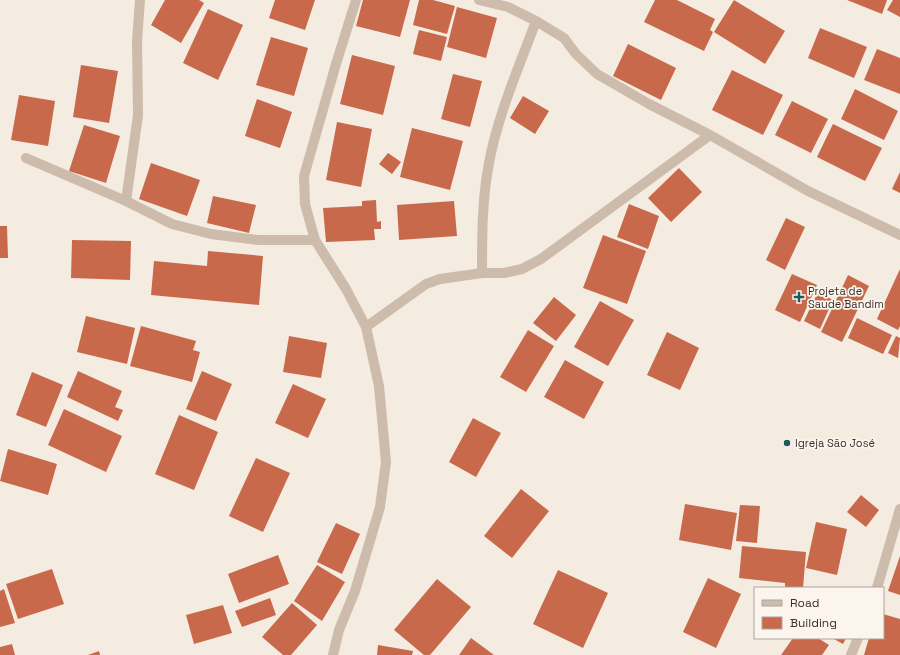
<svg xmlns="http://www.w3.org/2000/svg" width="900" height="655" font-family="'Space Grotesk',sans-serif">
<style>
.building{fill:#c8694b}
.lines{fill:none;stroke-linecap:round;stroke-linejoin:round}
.minor{stroke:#cdbbac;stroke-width:10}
.poi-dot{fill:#1f5a5e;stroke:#fbf5ee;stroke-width:1.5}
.labels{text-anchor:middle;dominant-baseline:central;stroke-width:3.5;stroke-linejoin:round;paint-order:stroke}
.poi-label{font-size:11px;fill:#3b302b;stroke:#fbf5ee;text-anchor:start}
</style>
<rect width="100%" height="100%" fill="#f4ebe1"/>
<path class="building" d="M165,0h34l5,3 -23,40 -30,-18z
M275,0h40l-10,30 -36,-12z
M363,0h47l-10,37 -44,-11z
M419,0h14l22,6 -8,28 -34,-9z
M655,0h22l38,19 -5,11 3,2 -9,19 -60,-29z
M734,0l51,31 -20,33 -51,-32z
M847,0h40l-5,14z
M893,0h7v17l-13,-7z
M457,7l40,11 -11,40 -39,-11z
M208,9l35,16 -25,55 -35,-17z
M820,28l47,19 -13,31 -46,-20z
M419,30l28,7 -6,24 -28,-7z
M271,37l37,11 -14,48 -38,-11z
M628,44l48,24 -15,32 -48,-24z
M877,49l23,9v36l-36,-14z
M352,55l43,11 -12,49 -43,-11z
M81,65l37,6 -9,52 -36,-6z
M732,70l51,25 -20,40 -51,-25z
M453,74l29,7 -12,46 -29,-8z
M855,89l43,22 -14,29 -43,-21z
M19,95l36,6 -7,45 -37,-6z
M523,96l26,15 -14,23 -25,-16z
M257,99l35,13 -12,36 -35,-12z
M792,101l36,18 -17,34 -36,-18z
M337,122l35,7 -11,58 -35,-7z
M833,124l49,24 -17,33 -48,-24z
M84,125l36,11 -14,47 -37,-12z
M412,128l51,13 -13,49 -50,-13z
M388,153l13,9 -9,12 -13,-10z
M151,163l49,17 -13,36 -48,-17z
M679,168l23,24 -31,30 -23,-24z
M900,172v21l-8,-4z
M213,196l43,9 -7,28 -42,-10z
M376,200l1,22 4,-1v8h-7l1,11 -49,2 -3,-34 39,-2v-5z
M454,201l3,35 -58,4 -2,-35z
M629,204l30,12 -11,33 -31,-12z
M786,218l19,9 -20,43 -19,-10z
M0,226h7l1,32h-8z
M603,235l43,16 -19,53 -44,-16z
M72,240l59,1 -1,39 -59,-2z
M208,251l55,5 -4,49 -108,-10 3,-34 53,5z
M900,269v57l-2,4 -21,-11z
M792,274l25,11 -17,37 -25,-12z
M848,275l21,11 -27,56 -21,-10z
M818,292l15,8 -13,29 -16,-8z
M554,297l22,18 -20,26 -23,-18z
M600,301l34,19 -26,46 -34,-19z
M86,316l49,12 -8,36 -50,-12z
M857,318l35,17 -9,19 -35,-16z
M141,326l55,15 -3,9 7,2 -8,30 -62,-16z
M528,330l26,16 -28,46 -26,-15z
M667,332l32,16 -19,42 -33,-15z
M289,336l38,7 -6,35 -38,-6z
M896,336l4,2 -2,20 -10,-5z
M565,360l39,22 -20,37 -40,-22z
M78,371l44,20 -7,16 8,3 -5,11 -51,-24z
M202,371l30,13 -16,37 -30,-12z
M32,372l31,13 -17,42 -30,-12z
M293,384l33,15 -18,39 -33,-15z
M64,409l58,27 -16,36 -58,-27z
M179,415l39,17 -24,58 -39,-16z
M473,418l28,15 -25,44 -27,-15z
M8,449l49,15 -9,31 -48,-14z
M256,458l34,15 -27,59 -34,-16z
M521,489l28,22 -37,47 -28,-22z
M861,495l18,15 -13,17 -19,-15z
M685,504l52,9 -6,37 -52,-10z
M740,505l20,1 -3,37 -21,-2z
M816,522l31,7 -10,46 -31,-7z
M336,523l24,11 -18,40 -25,-12z
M742,546l64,6 -3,36h-18v-5l-46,-5z
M278,555l11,29 -50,19 -11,-29z
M900,556v39l-12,-4z
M317,565l28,17 -23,39 -28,-20z
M52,569l12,35 -46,15 -12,-35z
M558,570l50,23 -25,55 -50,-24z
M708,578l33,16 -25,54 -33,-16z
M437,579l34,28 -41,48h-6l-30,-25z
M4,589l11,34 -15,4v-36z
M270,598l6,17 -34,12 -7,-16z
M292,603l25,22 -26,30h-8l-21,-18z
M223,605l9,28 -38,11 -8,-29z
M883,614l17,5v36h-36l5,-17h14z
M471,638l23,17h-35z
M793,638h25l11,7 -7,10h-41z
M832,638h14l-3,6z
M12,644l3,11h-15v-8z
M378,645l35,6 -1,4h-35z
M99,651l1,4h-12z"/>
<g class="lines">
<path class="minor" d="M479,0l29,7 28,14 28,17 12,16 21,20 52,30 61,31 98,56 92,44
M26,158l100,43 46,23 39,10 47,6h57
M126,201l12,-86 -1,-74 3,-41
M482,273c0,-37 0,-74 7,-110 9,-49 30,-96 47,-142
M366,327l60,-43 14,-5 42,-6h22l18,-4 19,-10 169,-124
M877,588l23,-79
M333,655l6,-25 16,-39 25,-84 6,-45 -7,-76 -13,-59 -20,-38 -31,-49 -10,-36 -1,-28 32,-112 20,-64
M851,655l7,-17"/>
</g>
<g class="poi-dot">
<path d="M797 291h4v4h4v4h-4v4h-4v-4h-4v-4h4z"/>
<circle cx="787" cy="443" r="4"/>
</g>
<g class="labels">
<g class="poi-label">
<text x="808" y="291">Projeta de<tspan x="808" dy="13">Saude Bandim</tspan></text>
<text x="795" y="443">Igreja São José</text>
</g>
</g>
<rect x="754" y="587" width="130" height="52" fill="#fbf5ee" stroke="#aea6a0"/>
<rect x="762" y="600" width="20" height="6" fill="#cdbbac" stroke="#aea6a0"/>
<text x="790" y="607" font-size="12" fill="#3b302b">Road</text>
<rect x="762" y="617" width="20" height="12" fill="#c8694b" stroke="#aea6a0"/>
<text x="790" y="627" font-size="12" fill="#3b302b">Building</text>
</svg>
